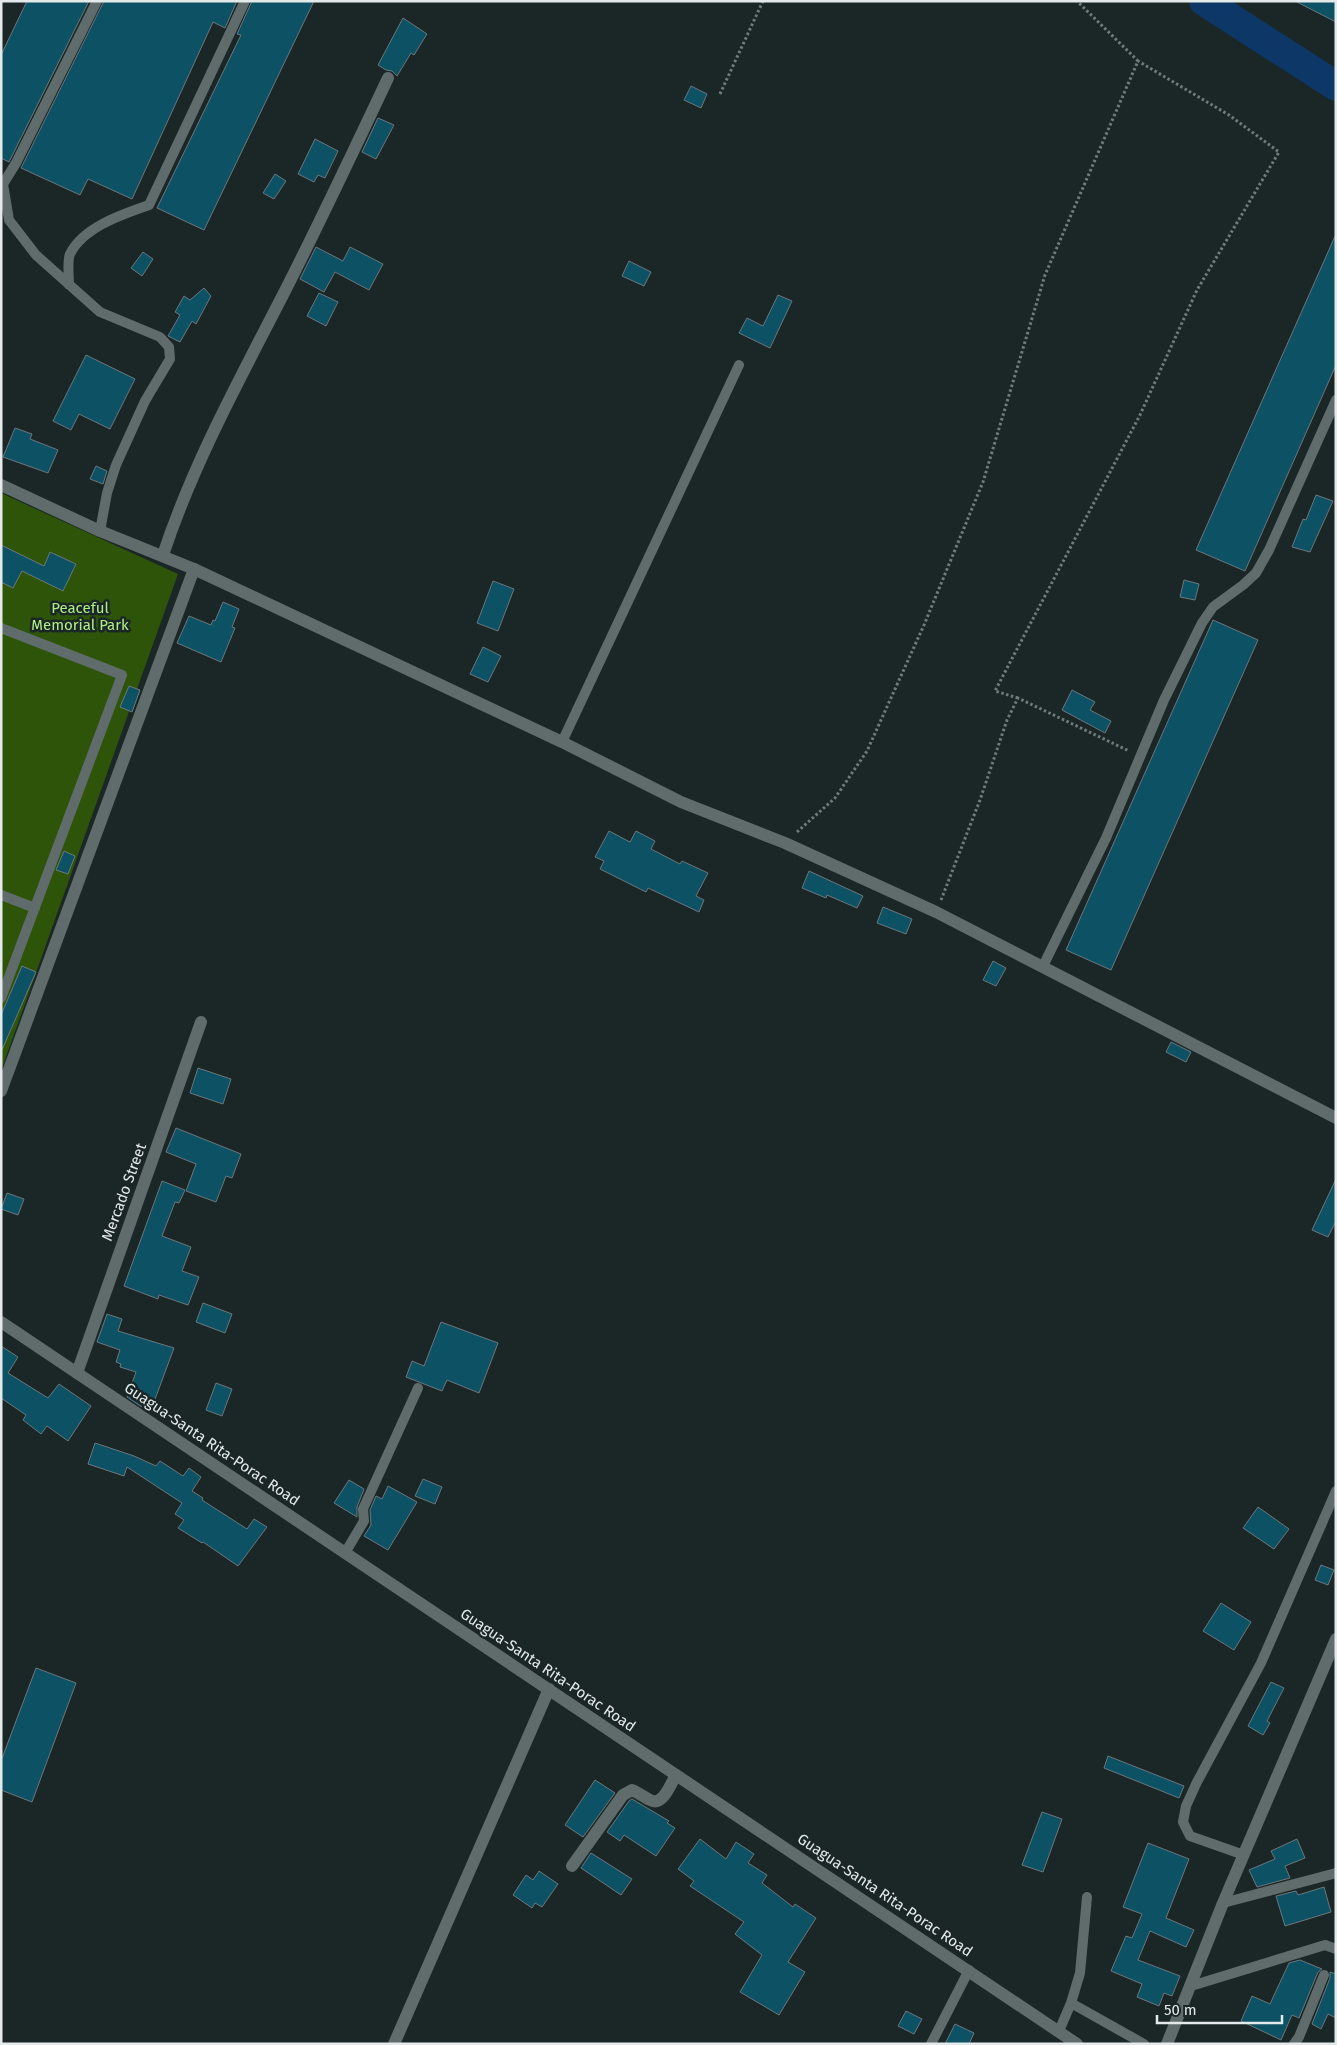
<svg xmlns="http://www.w3.org/2000/svg" width="1337" height="2045" font-family="'Fira Sans',sans-serif">
<style>
.green{fill:#2e540a}
.lines{fill:none;stroke-linecap:round;stroke-linejoin:round}
.river{stroke:#0d3767;stroke-width:30}
.building{fill:#0d5165;stroke:#6c777c}
.path{stroke:#727b7b;stroke-width:3;stroke-dasharray:2.5 2.5;stroke-linecap:butt}
.lane{stroke:#606c6b;stroke-width:10}
.street{stroke:#606c6b;stroke-width:12}
.secondary{stroke:#606c6b;stroke-width:12}
.labels{text-anchor:middle;dominant-baseline:central;stroke-width:5;stroke-linejoin:round;paint-order:stroke}
.park-label{font-size:15px;fill:#b0ee86;stroke:#1b2626}
.street-label{font-size:15px;fill:#e4eaea;stroke:#1b2626}
</style>
<rect width="100%" height="100%" fill="#1b2626"/>
<path class="green" d="M1,493l177,81 -177,497z"/>
<g class="lines">
<path class="river" d="M1204,1l132,85"/>
</g>
<path class="building" d="M27,1h62l-80,161 -8,-4v-103z
M104,1h133l-12,27 -12,-6 -81,177 -44,-20 -8,16 -59,-27z
M252,1h62l-110,229 -47,-22 84,-173 -4,-1z
M1295,1h41v21z
M403,18l24,16 -13,21 -3,-2 -14,23 -5,-5 -6,-1 -8,-5z
M691,86l16,8 -6,14 -17,-8z
M378,118l16,7 -18,34 -14,-7z
M315,139l23,12 -13,27 -7,-3 -4,7 -16,-8z
M275,174l11,7 -12,18 -11,-6z
M1336,234v131l-91,206 -49,-21z
M316,247l27,14 7,-14 33,17 -14,26 -34,-18 -11,20 -24,-13z
M143,252l10,7 -11,17 -11,-8z
M629,261l22,11 -7,14 -22,-10z
M204,288l7,8 -15,28 -4,-3 -12,21 -12,-6 12,-21 -5,-3 9,-16 6,4z
M319,293l19,9 -12,24 -19,-10z
M778,295l14,6 -22,47 -31,-15 8,-15 16,8z
M86,355l49,24 -25,50 -31,-15 -8,16 -18,-9z
M15,428l17,6 -2,5 28,11 -10,23 -45,-16z
M96,466l11,5 -4,13 -13,-5z
M1316,495l17,6 -23,51 -18,-5 11,-28 3,1z
M1,545l43,21 6,-14 26,12 -13,27 -41,-20 -9,17 -12,-6z
M1184,580l15,4 -4,16 -15,-3z
M493,581l21,8 -16,42 -21,-8z
M223,602l16,7 -7,18 3,1 -14,34 -44,-19 12,-27 22,9 2,-5 2,1z
M1213,620l45,20 -147,330 -45,-20z
M483,647l18,9 -13,26 -18,-8z
M129,686l11,4 -8,22 -12,-5z
M1072,690l23,12 -5,8 21,11 -6,12 -43,-23z
M609,831l21,11 6,-11 19,10 -4,8 29,15 2,-3 26,12 -12,23 8,4 -5,12 -51,-24 -2,4 -46,-23 4,-8 -9,-4z
M64,851l11,5 -7,18 -12,-4z
M809,871l54,25 -6,12 -30,-13 -1,3 -24,-10z
M883,907l29,12 -6,15 -29,-11z
M993,961l13,7 -10,18 -13,-6z
M22,966l14,6 -35,80v-37z
M1171,1042l20,10 -5,10 -20,-10z
M198,1068l33,11 -8,25 -33,-11z
M176,1128l65,26 -9,24 -6,-2 -10,26 -30,-11 10,-27 -30,-12z
M1336,1179v42l-8,16 -16,-7z
M162,1181l23,9 -6,13 -4,-1 -13,34 29,11 -9,24 17,6 -11,28 -29,-10 -1,4 -34,-13z
M7,1193l17,6 -6,16 -17,-6z
M203,1303l29,11 -7,19 -29,-11z
M107,1314l15,5 -4,12 56,17 -23,62 -9,-3 -15,-10 9,-25 -16,-5 1,-3 -5,-2 4,-12 -23,-8z
M441,1322l57,21 -19,50 -32,-13 -5,11 -36,-14 6,-16 12,5z
M1,1346l17,11 -10,16 40,25 11,-14 32,22 -23,35 -21,-15 -6,8 -18,-14 3,-5 -25,-17z
M216,1383l16,6 -10,27 -16,-6z
M95,1443l39,13 22,10 4,-5 23,15 6,-8 12,9 -9,14 11,7 -1,2 45,29 7,-10 13,8 -29,39 -35,-24 -1,1 -24,-15 6,-8 -9,-6 7,-11 -55,-36 -3,9 -36,-12z
M423,1479l19,8 -7,17 -20,-8z
M349,1480l15,9 -7,18v10l-23,-14z
M388,1486l29,16 -29,48 -24,-14 7,-11 -1,-15 6,-14 6,3z
M1258,1507l31,22 -15,20 -31,-21z
M1321,1565l13,5 -6,15 -13,-5z
M1221,1603l30,19 -17,28 -31,-19z
M36,1668l40,15 -44,119 -31,-12v-29z
M1271,1682l13,6 -17,33 3,2 -7,12 -15,-9z
M1108,1756l76,30 -5,12 -75,-30z
M595,1780l20,13 -32,44 -18,-12z
M632,1799l37,22 -2,2 8,5 -19,28 -32,-21 -4,6 -13,-9 22,-31z
M1042,1812l20,7 -19,53 -21,-7z
M700,1839l26,20 10,-17 18,12 -6,9 19,12 -5,8 31,24 2,-3 21,14 -28,44 17,10 -26,43 -39,-23 22,-37 -27,-21 9,-12 -54,-36 4,-5 -16,-12z
M1297,1839l8,19 -20,8 5,12 -33,9 -8,-17 26,-11 -4,-8z
M1148,1843l41,16 -23,59 28,12 -8,17 -36,-16 -12,29 42,16 -8,20 -8,-3 -5,13 -22,-9 5,-13 -31,-13 15,-35 6,2 10,-24 -19,-7z
M591,1853l41,26 -11,16 -40,-27z
M539,1871l19,13 -16,23 -7,-4 -3,5 -19,-13 13,-20 7,5z
M1324,1887l7,25 -46,14 -9,-30 20,-5 2,4z
M1300,1960l22,9 -4,3 -19,46 -7,-3 -11,25 -40,-19 11,-25 18,8 19,-41z
M1330,1972l6,2v44l-8,-4 -7,15 -9,-5 18,-46z
M906,2011l16,8 -8,15 -16,-8z
M955,2024l19,9 -5,11h-24z"/>
<g class="lines">
<path class="path" d="M720,94l43,-93
M1018,698l-23,-7 145,-276 57,-125 82,-138 -50,-37 -91,-54
M797,832l38,-34 32,-47 57,-126 59,-143 62,-207 93,-214 -61,-60
M941,900l39,-100 27,-80 11,-22 111,53"/>
<path class="lane" d="M97,1l-81,162 -13,21 6,36 27,35 64,57 60,25 9,10 1,12 -25,42 -29,64 -9,28 -7,38
M69,285c0,-9 -2,-24 1,-31 13,-27 53,-40 79,-49l96,-204
M1,628l121,47 -121,323
M562,742l177,-377
M1,895l34,13
M1043,966l63,-128 58,-138 38,-77 11,-16 30,-22 13,-12 13,-23 67,-150
M345,1553l19,-32 -1,-12 55,-121
M1244,1855l-54,-19 -7,-14 3,-16 11,-24 64,-119 75,-172
M1223,1903l113,-30
M1191,1986l134,-41 11,4
M1071,2003l73,41
M1059,2031l12,-28 9,-30 7,-76
M931,2044l38,-74
M1294,2044l5,-7 25,-62"/>
<path class="street" d="M163,555c31,-94 79,-180 124,-268 35,-69 68,-139 101,-209
M194,569l368,173 119,60 104,41 151,69 400,206
M77,1373l124,-351
M572,1866l51,-71 9,-5c7,3 12,7 18,10 13,7 21,-17 26,-25
M394,2044l155,-355
M1167,2044l56,-141 113,-264"/>
<path class="secondary" d="M1,485l99,46 94,38 -193,522
M1,1322l1076,722"/>
</g>
<g class="labels">
<g class="park-label">
<text x="80" y="608">Peaceful<tspan x="80" dy="17">Memorial Park</tspan></text>
</g>
<g class="street-label">
<text transform="translate(124 1192) rotate(-70)">Mercado Street</text>
<text transform="translate(212 1444) rotate(34)">Guagua-Santa Rita-Porac Road</text>
<text transform="translate(548 1670) rotate(34)">Guagua-Santa Rita-Porac Road</text>
<text transform="translate(885 1895) rotate(34)">Guagua-Santa Rita-Porac Road</text>
</g>
</g>
<rect width="1337" height="2045" fill="none" stroke="#e4eaea" stroke-width="5"/>
<path d="M1157 2015v8h125v-8" fill="none" stroke="#e4eaea" stroke-width="2.5"/>
<text x="1164" y="2015" font-size="15" fill="#e4eaea" stroke="#1b2626" stroke-width="4" paint-order="stroke">50 m</text>
</svg>
